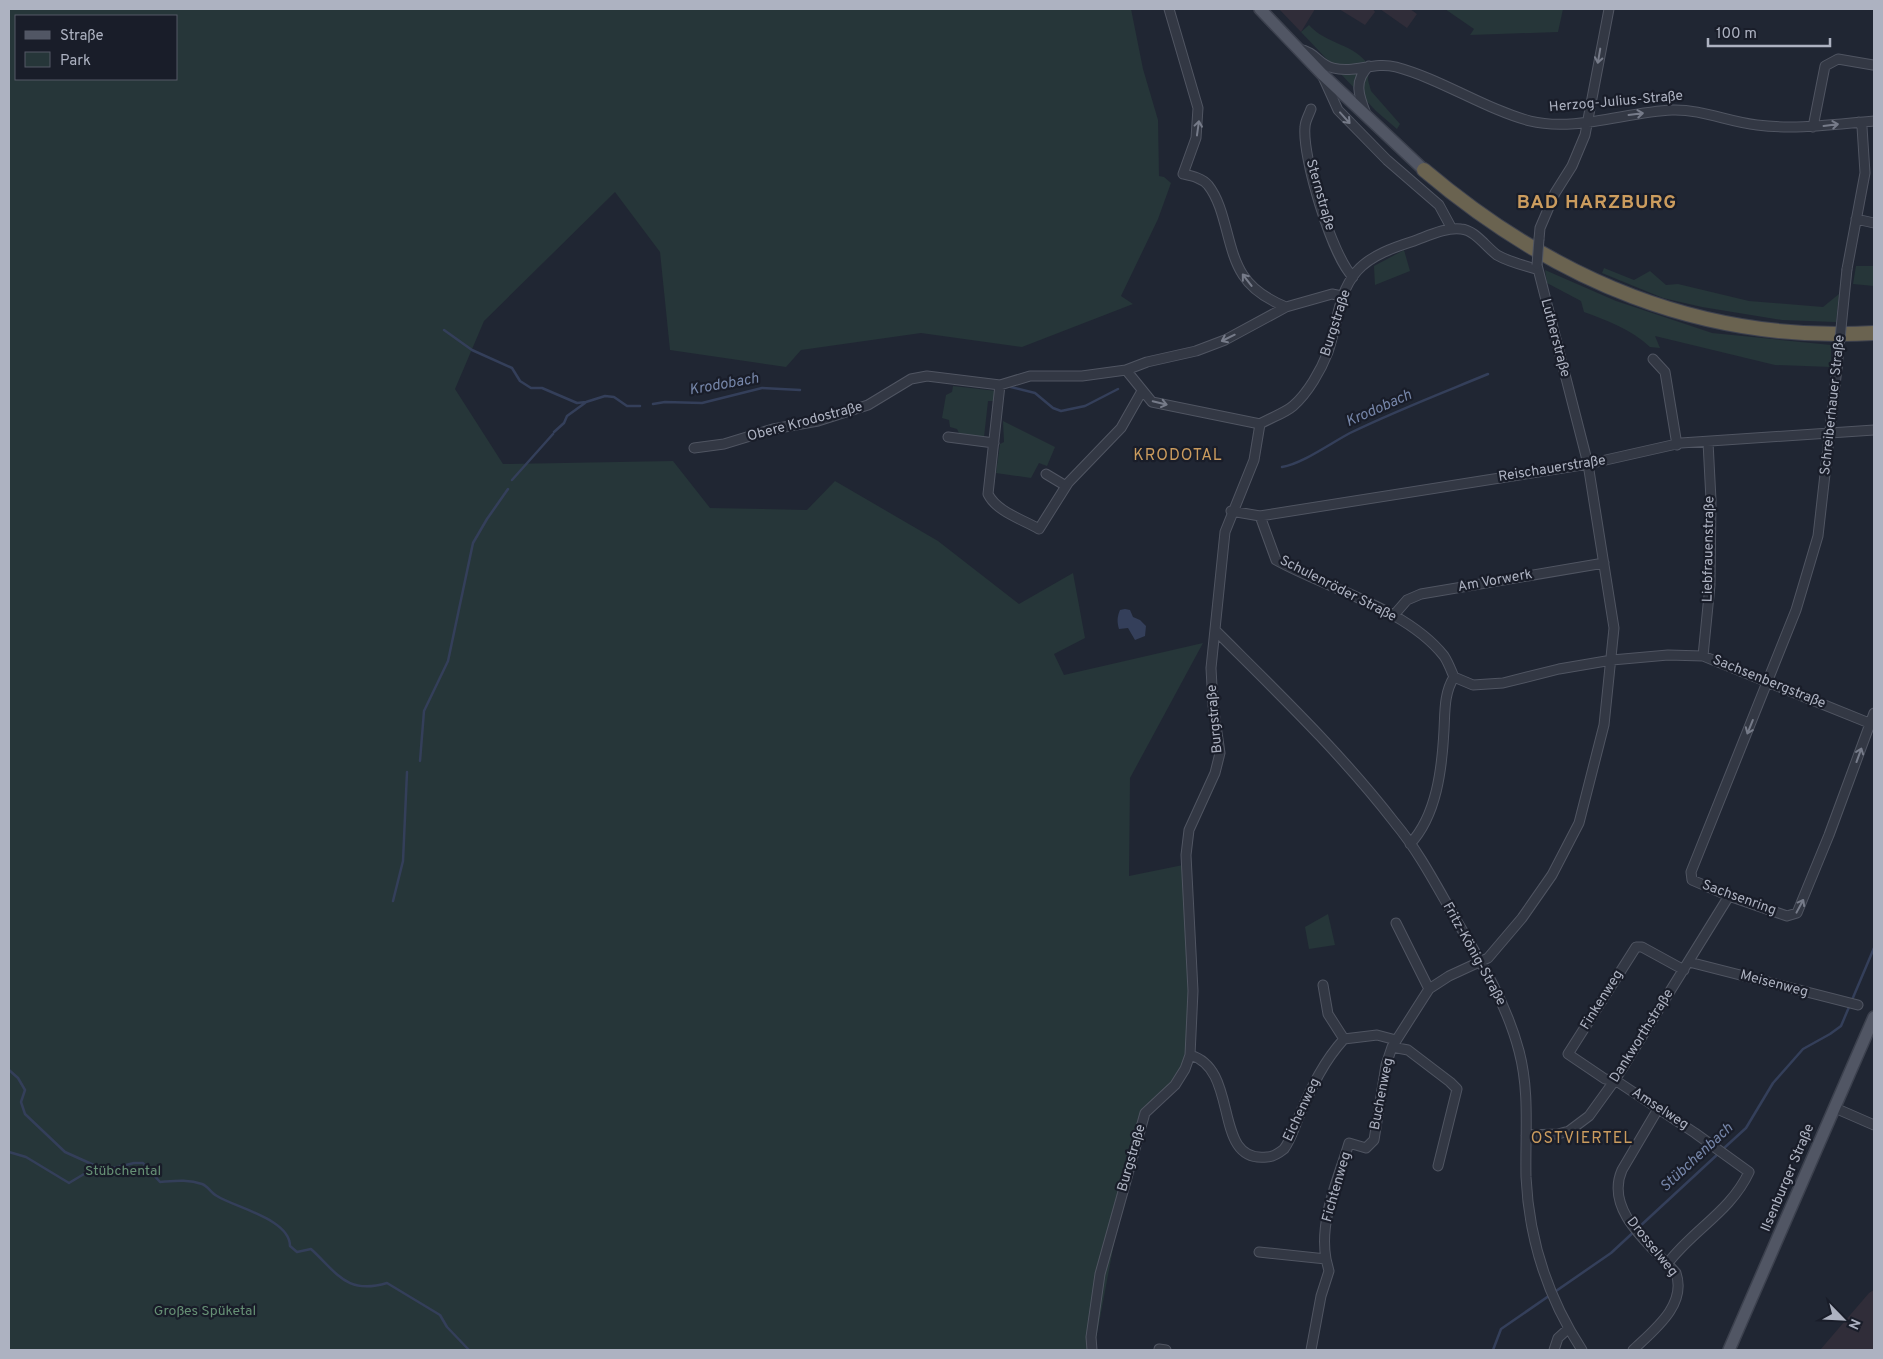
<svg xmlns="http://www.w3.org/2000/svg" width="1883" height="1359" font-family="Overpass,sans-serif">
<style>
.medical{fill:#302d39}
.green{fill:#263639;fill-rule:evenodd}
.water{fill:#343f5a}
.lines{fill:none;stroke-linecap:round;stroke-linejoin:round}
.stream{stroke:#343f5a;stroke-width:2.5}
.minor-casing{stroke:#505562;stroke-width:11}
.major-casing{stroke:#3c414e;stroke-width:14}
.highway-casing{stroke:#3e424f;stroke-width:16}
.minor{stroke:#333844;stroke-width:9}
.major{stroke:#515664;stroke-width:11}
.highway{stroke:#6a6350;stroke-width:14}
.minor-bridge-casing{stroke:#505562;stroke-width:11;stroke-linecap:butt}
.minor-bridge{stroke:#333844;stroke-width:9}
.oneway{stroke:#767b89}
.labels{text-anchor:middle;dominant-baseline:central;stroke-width:4.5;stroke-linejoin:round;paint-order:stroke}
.street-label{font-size:14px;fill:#adb2c1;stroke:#191d29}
.park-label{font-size:14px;fill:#669075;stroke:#191d29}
.water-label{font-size:15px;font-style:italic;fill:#7686a9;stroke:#191d29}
.quarter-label{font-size:16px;letter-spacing:1px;fill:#cb9c5e;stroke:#191d29}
.district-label{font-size:19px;font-weight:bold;letter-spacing:1px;fill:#cb9c5e;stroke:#191d29}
</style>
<rect width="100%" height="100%" fill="#202633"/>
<path class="medical" d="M1279,9h36l-14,23z
M1339,9h34l2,3 -10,13z
M1380,9h30l7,5 -10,14z
M1874,1290v60h-54l49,-57z"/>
<path class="green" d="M9,9h1122l12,60 15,51 1,56 5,1 7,6 -13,36 -37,77 12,8 -111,43 -101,-14 -120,17 -15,17 -116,-17 -10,-98 -45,-60 -131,129 -29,68 48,75 170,-3 37,47 97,2 28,-29 103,60 81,63 54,-31 12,65 -31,16 10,21 139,-32 -73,135 -1,98 54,-11 8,170 -7,27 -12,21 -28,24 -3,6 -9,34 -38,203h-1085zM16,16h160v63h-160z
M1445,9h118l-5,23 -88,3 4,-6z
M1309,25c16,19 47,19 60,41l-1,14 3,11 29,33 -3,5 -21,-18 -75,-79z
M1404,250l6,21 -35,14 -1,-19z
M1856,266h18v20l-21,-2z
M1604,268l30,12 16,-9 16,14 12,-1 71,17 74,6 16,-13 -3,28 -54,-2 -80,-13 -39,-9 -61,-25z
M1545,270l71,31 96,32 119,12v22l-56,-2 -120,-29 5,12 -10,-1c-19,-18 -42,-26 -66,-35l-3,-11 -34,-18z
M953,386l44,5 -1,10h-8l-4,36 -24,-2 -3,-6 -7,-2 -1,-7 -7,-2 4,-23 6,-3z
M1003,421l52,26 -8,19 -8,-3 -8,15 -35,-5 4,-29 4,-2z
M1328,914l7,31 -26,4 -4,-22z"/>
<path class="water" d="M1125,609l5,1 3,7 7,3 6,6 -1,10 -10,4 -7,-12 -9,1c-2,-7 -2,-12 1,-19z"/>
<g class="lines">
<path class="stream" d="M444,330l28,20 40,18 8,13 11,7h11l35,15 9,-1 19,-6 9,1 13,9h13
M1011,387l24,6 18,15 8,3 24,-5 33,-17
M653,404l12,-2 37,1 60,-15 38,2
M554,432l10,-9 3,-7 18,-13
M1282,467c20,-3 49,-24 68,-34 45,-22 92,-40 138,-59
M512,480l41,-46
M420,761l4,-50 24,-50 25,-118 14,-24 21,-30
M393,901l10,-40 4,-89
M9,1070l9,8 7,12 -4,12 4,12 40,38 40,18 29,-7h9l17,19c14,-1 28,-3 42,2 6,2 9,9 15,12 19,12 73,23 73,50l7,6 14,-3c27,25 36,46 76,34l53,32 7,12 22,23
M1723,1149l23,-21 27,-45 30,-34 27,-15 11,-8 33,-78
M9,1152l17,5 43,26 15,-9
M1493,1350l8,-21 110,-76 108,-100"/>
<defs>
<path id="minor" d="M1169,9l29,99 -2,30 -13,36c9,2 19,4 25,11 19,24 18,64 35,90 10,16 26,25 43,32
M1298,49c19,3 19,15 35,19 22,6 40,-7 63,-1 45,12 89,42 134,54 45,11 96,-9 142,-11 29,-1 57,12 85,15 39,5 78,-1 117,-4
M1323,77l15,33 49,50 52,45 13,24
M1311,109c-2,6 -6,12 -6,18 -3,30 27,129 48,150
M1366,114c-7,-18 -13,-33 3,-48
M1813,127l12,-61 13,-7 35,6
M1856,219l18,4
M1539,239l1,-11 15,-35 17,-27 13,-31 24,-126
M1847,269l18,-96 -3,-46 -3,-5
M1653,359l12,13 12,73
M1837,368l-19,168 -22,74 -105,262 1,8 37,16 58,20 10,-3 32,-78 45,-122
M1126,370l26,32 108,22
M1000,385l-12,109c9,18 34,25 51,35l29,-46 53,-55 21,-37
M948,437l46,6
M694,448l30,-4 49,-15 45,-8 50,-16 43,-26 16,-3 73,9 30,-9h52l44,-6 21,-8 49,-11 29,-11 61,-33 46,-13 10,2
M1046,474l20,12
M1231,511l29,5 328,-52 93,-21 193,-13
M1260,516l16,44c52,29 130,48 168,96 4,6 7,14 10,21 -10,16 -9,34 -10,53 -2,38 -7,85 -34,114
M1394,615l13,-15 14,-6 183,-31
M1215,630c62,62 126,123 180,193 25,30 43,66 63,100 24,40 49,82 61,128 11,41 6,84 7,126 3,63 22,121 56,173
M1703,656l7,-71 1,-85 -3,-58
M1454,677l19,8 30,-2 56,-14 53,-9 56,-5 35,1 171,69
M1396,923l33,66
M1689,962l169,43
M1323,985l5,29 16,25
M1392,1047l16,3 42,32 7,7 -19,77
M1190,1055c51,14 21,109 77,102 6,0 12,-4 17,-8 7,-9 11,-24 16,-35 12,-28 24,-53 44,-75l33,-4 19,5
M1835,1108l39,17
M1526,1135l32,-1 11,-3 20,-15 26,-36 114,-184
M1259,1252l67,7 3,12 -8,25 -10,54
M1326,1259c-7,-39 12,-79 23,-116l17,5 8,-8 12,-75 6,-18 37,-58 20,-13 39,-18 34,-40 30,-43 27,-52 25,-98 10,-97 -26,-164 -51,-199
M1668,1263c25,-33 63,-52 81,-91l-54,-39 -80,-53 -10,-1 -37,-25 68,-107h6l42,23
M1159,1349l7,1
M1092,1350l-1,-13 9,-63 45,-161 30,-28 10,-16 5,-14 3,-64 -7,-136 3,-25 26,-57 5,-20 -7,-48 -2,-37 14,-136 29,-72 6,-36c10,-6 25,-11 33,-18 15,-13 28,-36 35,-54 10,-28 9,-58 29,-81 14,-16 38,-24 57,-30 14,-5 32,-14 47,-12 14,1 25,18 36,26 12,7 26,10 39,14
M1554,1350l4,-12 10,-9
M1633,1350c21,-20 54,-45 43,-77 -24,-27 -72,-62 -54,-103l36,-61"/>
<path id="major" d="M1260,9l63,66 101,95
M1729,1350l145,-333"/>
<path id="highway" d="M1424,170c130,110 277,173 450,163"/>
</defs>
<use href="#minor" class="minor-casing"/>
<use href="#major" class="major-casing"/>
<use href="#highway" class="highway-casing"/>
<use href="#minor" class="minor"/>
<use href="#major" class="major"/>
<use href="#highway" class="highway"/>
<defs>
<path id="minor-bridge" d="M1537,265l2,-26
M1837,368l10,-99"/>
</defs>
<use href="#minor-bridge" class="minor-bridge-casing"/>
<use href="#minor-bridge" class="minor-bridge"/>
</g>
<defs><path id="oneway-shaft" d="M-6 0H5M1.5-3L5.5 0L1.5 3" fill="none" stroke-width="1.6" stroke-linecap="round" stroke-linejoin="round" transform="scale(1.25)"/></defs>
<g class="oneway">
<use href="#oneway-shaft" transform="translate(1599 56) rotate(100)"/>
<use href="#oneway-shaft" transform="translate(1636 114) rotate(-7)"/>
<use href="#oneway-shaft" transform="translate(1345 118) rotate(48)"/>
<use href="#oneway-shaft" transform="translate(1831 125) rotate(-7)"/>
<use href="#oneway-shaft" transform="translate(1198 128) rotate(-82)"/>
<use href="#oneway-shaft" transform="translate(1247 280) rotate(-128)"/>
<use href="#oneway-shaft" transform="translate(1228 338) rotate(154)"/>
<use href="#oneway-shaft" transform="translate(1160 403) rotate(13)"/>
<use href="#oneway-shaft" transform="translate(1750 727) rotate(112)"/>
<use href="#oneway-shaft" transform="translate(1859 755) rotate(-70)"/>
<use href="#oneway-shaft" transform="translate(1800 906) rotate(-62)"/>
</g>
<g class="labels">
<g class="street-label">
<text transform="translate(1616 102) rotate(-5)">Herzog-Julius-Straße</text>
<text transform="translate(1320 195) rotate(74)">Sternstraße</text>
<text transform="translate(1336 323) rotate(-72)">Burgstraße</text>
<text transform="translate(1555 338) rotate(75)">Lutherstraße</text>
<text transform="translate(1833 405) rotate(-84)">Schreiberhauer Straße</text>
<text transform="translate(805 422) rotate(-15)">Obere Krodostraße</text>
<text transform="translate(1552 469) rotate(-9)">Reischauerstraße</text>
<text transform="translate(1709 549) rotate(-89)">Liebfrauenstraße</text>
<text transform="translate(1495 581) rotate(-10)">Am Vorwerk</text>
<text transform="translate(1338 589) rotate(27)">Schulenröder Straße</text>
<text transform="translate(1769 682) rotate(22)">Sachsenbergstraße</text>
<text transform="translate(1215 719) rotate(-95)">Burgstraße</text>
<text transform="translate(1739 898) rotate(20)">Sachsenring</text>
<text transform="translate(1474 954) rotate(61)">Fritz-König-Straße</text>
<text transform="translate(1774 984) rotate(15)">Meisenweg</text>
<text transform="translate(1602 1000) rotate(-58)">Finkenweg</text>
<text transform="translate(1642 1036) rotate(-58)">Dankworthstraße</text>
<text transform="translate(1382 1094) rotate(-79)">Buchenweg</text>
<text transform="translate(1660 1109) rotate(33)">Amselweg</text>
<text transform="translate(1302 1110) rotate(-65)">Eichenweg</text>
<text transform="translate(1132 1158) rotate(-74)">Burgstraße</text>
<text transform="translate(1788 1178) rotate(-67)">Ilsenburger Straße</text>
<text transform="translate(1337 1187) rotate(-74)">Fichtenweg</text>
<text transform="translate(1652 1247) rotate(51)">Drosselweg</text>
</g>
<g class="park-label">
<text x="123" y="1171">Stübchental</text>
<text x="205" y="1311">Großes Spüketal</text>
</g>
<g class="water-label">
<text transform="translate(724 385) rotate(-10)">Krodobach</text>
<text transform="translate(1379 409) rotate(-24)">Krodobach</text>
<text transform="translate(1697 1158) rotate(-43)">Stübchenbach</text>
</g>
<g class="quarter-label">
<text x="1178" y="456">KRODOTAL</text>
<text x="1582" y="1139">OSTVIERTEL</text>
</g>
<g class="district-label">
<text x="1597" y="203">BAD HARZBURG</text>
</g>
</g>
<rect width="1883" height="1359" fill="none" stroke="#adb2c1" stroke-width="20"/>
<rect x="15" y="15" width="162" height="65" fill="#191d29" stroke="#545966"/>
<rect x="25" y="31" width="25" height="8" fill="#515664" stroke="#545966"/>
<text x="60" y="40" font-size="15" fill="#adb2c1">Straße</text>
<rect x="25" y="52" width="25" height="15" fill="#263639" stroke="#545966"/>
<text x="60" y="65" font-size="15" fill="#adb2c1">Park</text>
<g transform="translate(1843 1319) rotate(114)" stroke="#191d29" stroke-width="4" paint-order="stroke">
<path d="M0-4L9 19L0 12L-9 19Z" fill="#adb2c1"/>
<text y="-8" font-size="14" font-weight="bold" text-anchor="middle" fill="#adb2c1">N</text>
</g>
<path d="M1708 38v8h122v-8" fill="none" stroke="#adb2c1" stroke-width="2.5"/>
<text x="1716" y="38" font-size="15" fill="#adb2c1" stroke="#191d29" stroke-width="4" paint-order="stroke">100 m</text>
</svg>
